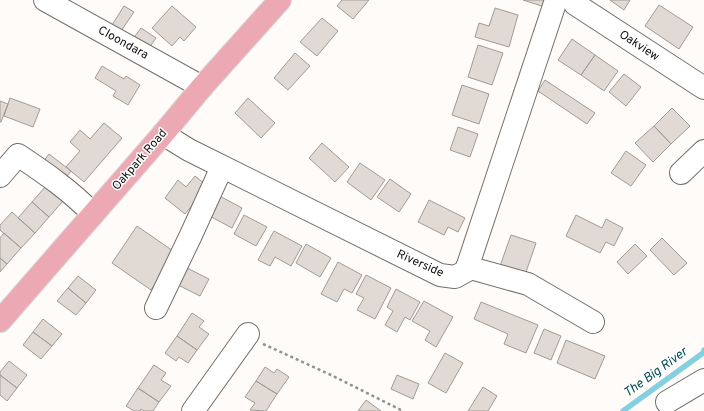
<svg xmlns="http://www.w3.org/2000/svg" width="704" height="411" font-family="Overpass,sans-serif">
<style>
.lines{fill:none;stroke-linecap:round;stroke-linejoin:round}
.stream{stroke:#83d0de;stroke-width:5.5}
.building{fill:#e1dad4;stroke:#a19b96}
.minor-casing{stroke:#746e69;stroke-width:24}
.major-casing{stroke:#d9d8d8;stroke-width:24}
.path{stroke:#93908e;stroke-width:2.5;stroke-dasharray:3 3;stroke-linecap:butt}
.minor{stroke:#fff;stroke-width:22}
.major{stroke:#eca9b3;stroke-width:22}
.labels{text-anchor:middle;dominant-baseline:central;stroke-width:3;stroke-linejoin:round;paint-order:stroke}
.street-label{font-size:12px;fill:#110e0d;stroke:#fff}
.water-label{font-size:13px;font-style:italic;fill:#004954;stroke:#fff}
</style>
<rect width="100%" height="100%" fill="#fefbf9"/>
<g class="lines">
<path class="stream" d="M623,411l80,-58 1,-3"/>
</g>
<path class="building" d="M342,0h27l-16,19 -16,-13z
M523,0h28l-3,8z
M610,0h20l-6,10z
M659,5l34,22 -14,22 -34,-23z
M124,6l10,6 -13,19 -9,-6z
M172,6l24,21 -12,14 -4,-4 -8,9 -20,-18z
M495,8l23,7 -9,32 -34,-10 4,-14 10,3z
M322,18l16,13 -21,25 -17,-14z
M141,28l15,10 -9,13 -15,-11z
M572,39l23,16 -14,20 -23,-15z
M478,45l25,8 -11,32 -24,-8z
M295,53l15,13 -22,24 -14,-12z
M595,55l23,16 -14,20 -23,-16z
M102,66l22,13 2,-3 14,9 -12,20 -15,-9 3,-5 -21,-13z
M624,74l17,13 -15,19 -17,-14z
M545,80l50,33 -8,11 -49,-33z
M462,85l27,9 -10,30 -27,-9z
M10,98l30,11 -7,18 -29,-11z
M248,98l27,25 -14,15 -26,-25z
M0,101l8,3 -7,18h-1z
M672,108l18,18 -19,18 -17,-18z
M104,123l18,15 -38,44 -18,-15 14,-16 -10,-9 10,-12 10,9z
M654,126l17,18 -18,18 -18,-19z
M458,127l20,7 -8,23 -20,-7z
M322,143l27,24 -14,15 -26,-24z
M626,151l20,14 -15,21 -20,-13z
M49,154l22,17 -7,9 -22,-17z
M360,163l25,17 -14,20 -24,-18z
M195,176l11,9 -7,12 -14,17 -20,-16 13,-18 8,7z
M390,179l21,15 -12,18 -22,-15z
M46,186l17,15 -14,16 -17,-15z
M214,193l28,15 -10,20 -28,-15z
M429,200l36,18 -7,14 -10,-5 -4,8 -26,-13z
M32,202l17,15 -14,16 -17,-15z
M12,212l23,21 -14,15 -21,-18v-5z
M244,215l23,12 -11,19 -22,-12z
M576,215l26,13 4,-9 17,9 -9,18 -8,-4 -6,11 -34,-17z
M137,226l39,27 -25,37 -39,-27z
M274,231l28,15 -11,20 -16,-9 -5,9 -12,-6z
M4,233l17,15 -14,16 -7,-6v-20z
M511,235l25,8 -11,32 -25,-9z
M662,238l25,25 -13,12 -24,-25z
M306,244l25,14 -11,19 -24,-14z
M635,244l12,12 -19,18 -11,-12z
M0,258l7,6 -7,8z
M338,262l24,13 -10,18 -8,-4 -7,13 -16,-8z
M181,265l28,14 -9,17 -28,-14z
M366,275l25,13 -16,31 -18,-9 7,-12 -8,-4z
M78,276l18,14 -10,13 -18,-15z
M68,288l18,15 -10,12 -19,-14z
M396,289l24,13 -10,18 -5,-3 -8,15 -12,-7 8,-14 -6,-4z
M424,301l29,16 -17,30 -11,-7 5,-9 -18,-10z
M481,302l57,23 -12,28 -22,-9 4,-10 -34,-15z
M192,313l12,8 -5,6 10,7 -12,16 -20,-14z
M43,319l19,15 -10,12 -19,-14z
M544,329l17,7 -10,24 -17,-7z
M33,332l19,14 -11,13 -18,-14z
M177,336l20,14 -9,13 -9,-6 -3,4 -11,-8z
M566,340l39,16 -10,23 -38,-16z
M445,353l18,10 -17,30 -18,-10z
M9,361l18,14 -10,13 -17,-13v-3z
M154,365l12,8 -5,7 10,6 -12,16 -21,-14z
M265,367l9,6 3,-4 12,8 -12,17 -21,-13z
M0,375l17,13 -10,13 -7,-6z
M397,375l22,9 -6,15 -22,-10z
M256,381l21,13 -11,17 -16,-1 5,-7 -10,-6z
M483,387l14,9 -9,15h-20z
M138,388l21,14 -6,9h-9l-3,-2 -1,2h-6l-8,-5z
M366,400l15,11h-23z"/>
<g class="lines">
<defs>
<path id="minor" d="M45,0l157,87
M575,4l129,84
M163,134l26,16 251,125 15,2 11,-6 90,-271
M681,173l23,-22
M0,176l18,-21c27,18 53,36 75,59
M467,267l61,17 65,38
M156,308l35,-73 31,-68
M667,402l37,-22
M193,411l55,-77"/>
<path id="major" d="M0,321l163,-187 39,-47 78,-87"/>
</defs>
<use href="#minor" class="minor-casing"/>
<use href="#major" class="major-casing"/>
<path class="path" d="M263,344l68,31 72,36"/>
<use href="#minor" class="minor"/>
<use href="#major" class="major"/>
</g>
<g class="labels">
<g class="street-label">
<text transform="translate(123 43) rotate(29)">Cloondara</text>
<text transform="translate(639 46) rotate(33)">Oakview</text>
<text transform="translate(140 160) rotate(-49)">Oakpark Road</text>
<text transform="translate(420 264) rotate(24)">Riverside</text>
</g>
<g class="water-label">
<text transform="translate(656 373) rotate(-36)">The Big River</text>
</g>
</g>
</svg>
